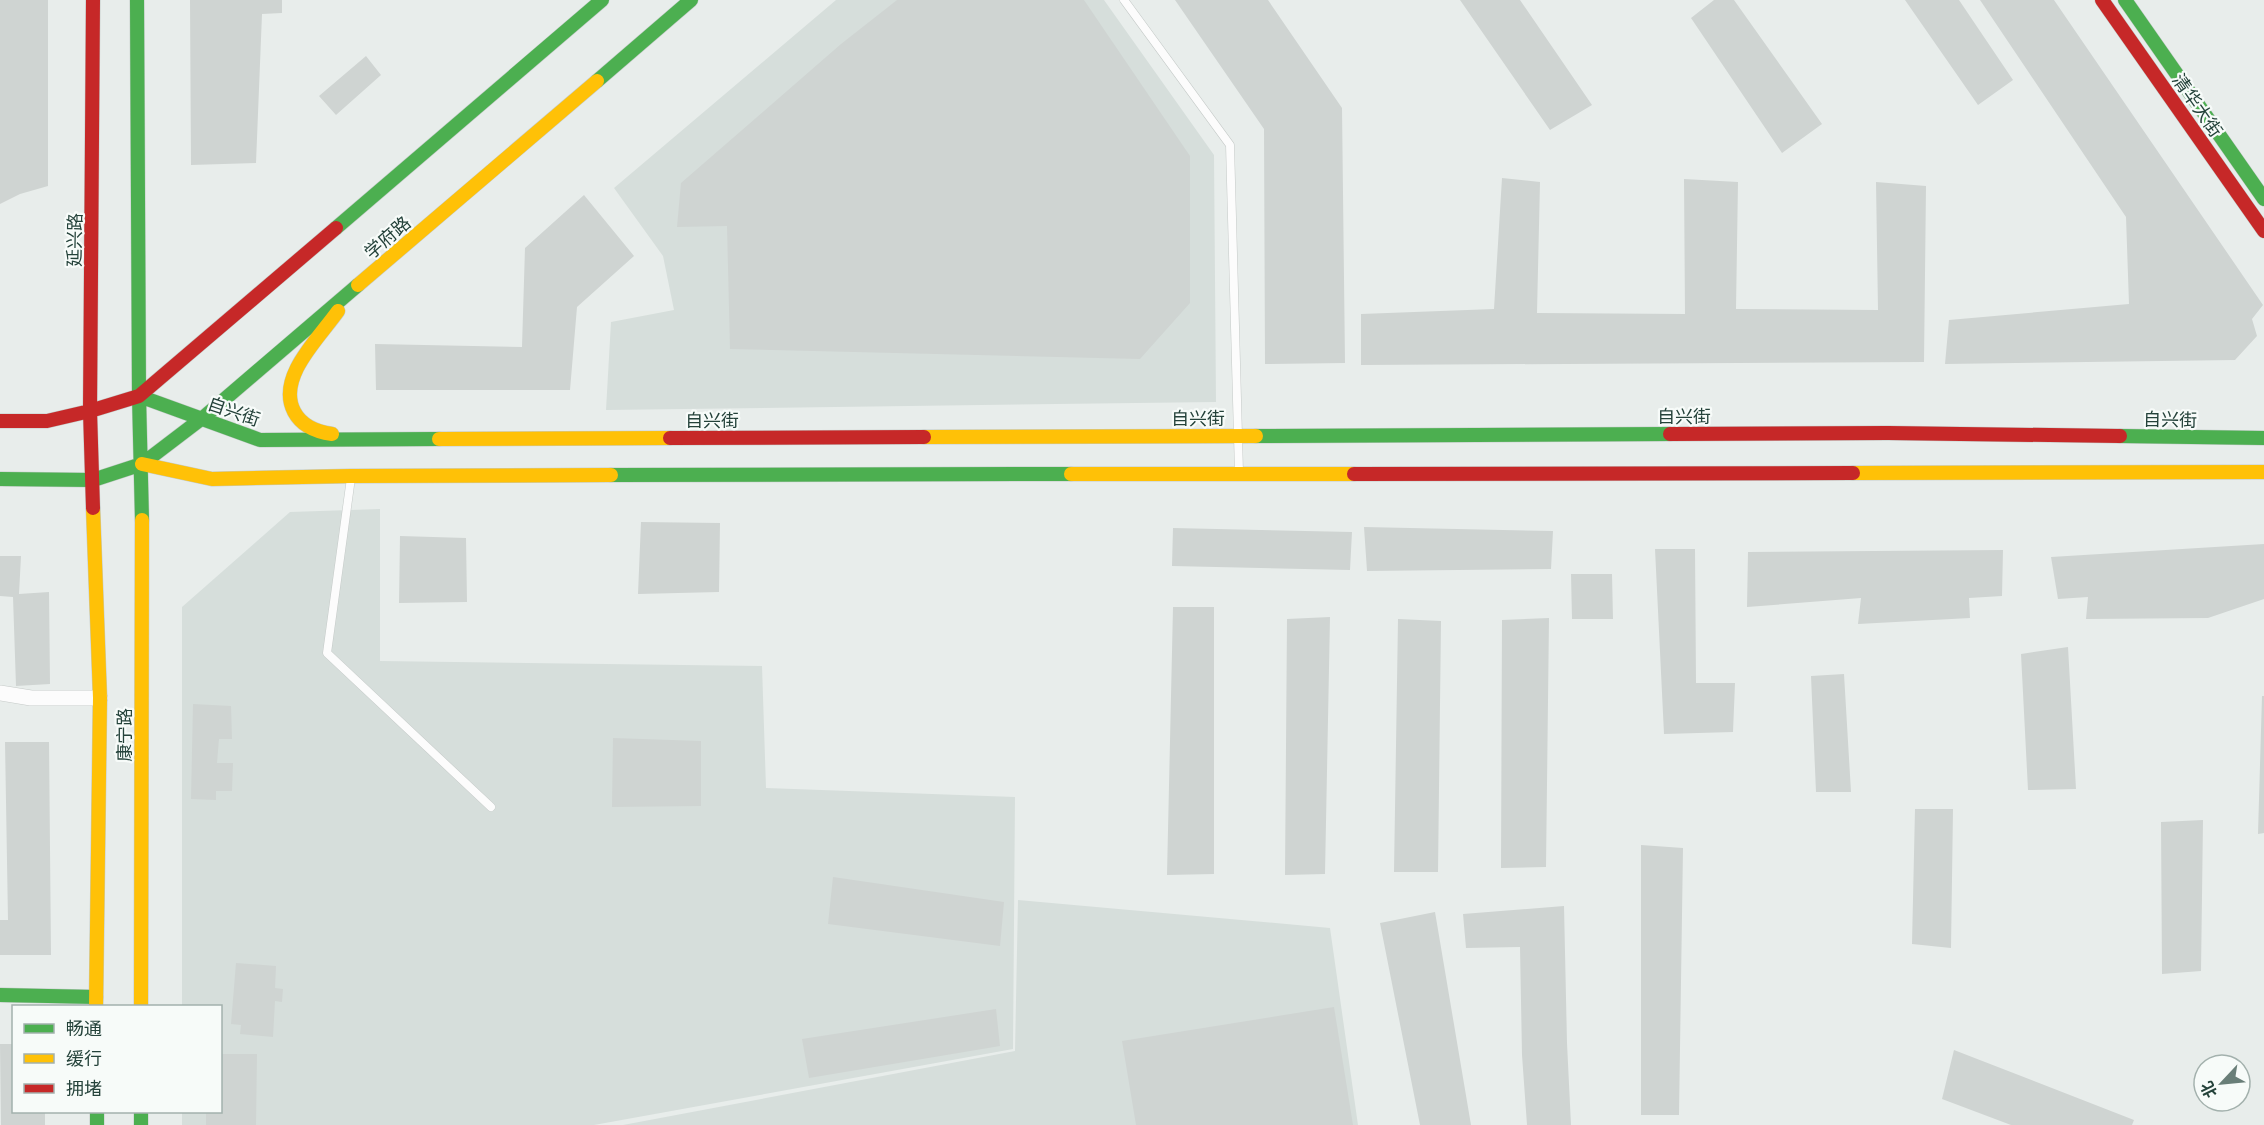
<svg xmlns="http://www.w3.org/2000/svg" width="2264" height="1125" font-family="'Exo 2','Noto Sans SC',sans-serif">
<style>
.built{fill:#d6dedb}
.building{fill:#cfd4d2}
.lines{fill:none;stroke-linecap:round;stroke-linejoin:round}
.lane-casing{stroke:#c5cac8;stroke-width:9}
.street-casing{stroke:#c5cac8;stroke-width:16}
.fast-casing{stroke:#c3cbc8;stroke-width:15}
.slow-casing{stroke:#c3cbc8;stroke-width:15}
.jam-casing{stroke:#c3cbc8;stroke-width:15}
.lane{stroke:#fcfcfc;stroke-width:8}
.street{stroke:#fcfcfc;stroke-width:15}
.fast{stroke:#4caf50;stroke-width:14}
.slow{stroke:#ffc107;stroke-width:14}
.jam{stroke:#c62828;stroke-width:14}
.labels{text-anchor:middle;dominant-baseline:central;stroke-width:4.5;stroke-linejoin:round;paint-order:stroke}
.street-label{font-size:18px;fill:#24423a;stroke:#f7fbf9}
</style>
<rect width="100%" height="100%" fill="#e8edeb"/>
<path class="built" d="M836,0h268l110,155 2,247 -610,8 5,-88 63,-12 -11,-54 -49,-68z
M380,509v152l382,5 4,122 249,9 -2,252 -419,76h-412v-13h38v-106h-38v-399l108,-95z
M1018,900l312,28 28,197h-735l392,-74z"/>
<path class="building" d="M0,0h48v186l-28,8 -20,10z
M190,0h92v13l-20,1 -6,149 -65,2z
M897,0h187l106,156v147l-50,56 -410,-10 -3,-123 -50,1 4,-44 160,-139z
M1175,0h93l74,108 3,255 -80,1 -1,-235z
M1460,0h60l72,105 -42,25z
M1714,0h20l88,124 -40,29 -91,-135z
M1905,0h54l54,80 -35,25z
M1980,0h74l209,305 -11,14 5,17 -22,24 -290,4 4,-44 180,-16 -3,-87z
M366,56l15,19 -45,40 -17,-19z
M1502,178l38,4 -3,131 148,1 -1,-135 54,3 -2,127 142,1 -2,-128 50,4 -2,176 -563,3v-51l133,-5z
M584,195l50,61 -57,51 -7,83h-194l-1,-46 147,3 3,-99z
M641,522l79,1 -1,69 -81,2z
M1364,527l189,4 -2,38 -184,2z
M1173,528l179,4 -2,38 -178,-4z
M400,536l66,2 1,64 -68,1z
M2264,544v55l-56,19 -122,1 2,-22 -30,2 -7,-42z
M1655,549h40l1,134h39l-2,49 -69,2z
M2003,550l-1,46 -33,2 1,20 -112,6 3,-26 -114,9 1,-55z
M0,556h21l-2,38 30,-2 1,92 -34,2 -3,-89 -13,-1z
M1571,574h41l1,45h-41z
M1173,607h41v267l-47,1z
M1330,617l-5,257 -40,1 2,-256z
M1549,618l-3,249 -45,1 1,-248z
M1398,619l43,2 -3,251h-44z
M2068,647l8,142 -48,1 -7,-136z
M1844,674l7,118h-35l-5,-116z
M2262,696h2v137l-6,1z
M193,704l38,2 1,33h-13l-2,24h16l-1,28h-16v9l-25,-1z
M613,738l88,3v65l-89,1z
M5,742h44l2,213h-51v-35h8z
M1915,809h38l-2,139 -39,-4z
M2203,820l-2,151 -39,3 -1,-152z
M1641,845l42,3 -4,267h-38z
M833,877l171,25 -4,44 -172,-22z
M1564,906l3,137 4,82h-44l-5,-70 -2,-108 -54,1 -3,-34z
M1435,912l36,213h-51l-40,-202z
M236,963l40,3 -1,22 8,1 -1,13 -7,-1 -2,36 -33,-3 1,-9 -10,-1z
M1334,1007l19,118h-217l-14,-84z
M996,1009l4,37 -191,32 -7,-39z
M0,1044h14v68h31v13h-44z
M1954,1050l180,70 -2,5h-121l-69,-26z
M220,1054h37l-1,71h-50v-13h14z"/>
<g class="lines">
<defs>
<path id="lane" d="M1124,0l106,145 9,327
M351,478l-24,175 164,154"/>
<path id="street" d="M0,693l31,5h69"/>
<path id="fast" d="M137,0l2,396 3,124
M2125,0l139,199
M597,81l94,-81
M336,228l266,-228
M139,396l121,44 179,-1
M1256,436l414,-2
M2120,436l144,2
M611,475l460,-1
M0,479l93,1 49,-16 63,-48 153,-131
M0,995l96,2
M97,1112v13
M141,1112v13"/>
<path id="slow" d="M358,285l239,-204
M332,434c-37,-5 -52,-32 -35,-66 10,-20 28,-39 41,-57
M924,437l332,-1
M439,439l231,-1
M142,464l70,15 139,-3 260,-1
M1853,473l411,-1
M1071,474h283
M93,508l7,190 -4,308
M141,1006l1,-486"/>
<path id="jam" d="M93,0l-3,411 3,97
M2102,0l162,231
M0,421h47l43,-10 49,-15 197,-168
M1670,434l218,-1 232,3
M670,438l254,-1
M1354,474l499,-1"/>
</defs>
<use href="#lane" class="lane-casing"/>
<use href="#street" class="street-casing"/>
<use href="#fast" class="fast-casing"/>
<use href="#slow" class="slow-casing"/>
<use href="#jam" class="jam-casing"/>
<use href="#lane" class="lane"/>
<use href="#street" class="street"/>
<use href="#fast" class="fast"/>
<use href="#slow" class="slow"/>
<use href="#jam" class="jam"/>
</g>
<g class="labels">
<g class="street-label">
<text transform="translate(2198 105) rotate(55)">清华大街</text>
<text transform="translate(387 237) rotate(-41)">学府路</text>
<text transform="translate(74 240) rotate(-89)">延兴路</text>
<text transform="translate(234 411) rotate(19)">自兴街</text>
<text x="1684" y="416">自兴街</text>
<text x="1198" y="418">自兴街</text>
<text transform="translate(2170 419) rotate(1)">自兴街</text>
<text x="712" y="420">自兴街</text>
<text transform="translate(124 735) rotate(-90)">康宁路</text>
</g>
</g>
<rect x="12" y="1005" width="210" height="108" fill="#f7fbf9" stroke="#a3b1ad" stroke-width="1.5"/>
<rect x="24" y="1024" width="30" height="9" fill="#4caf50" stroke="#a3b1ad" stroke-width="1.5"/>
<text x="66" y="1035" font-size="18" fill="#24423a">畅通</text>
<rect x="24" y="1054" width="30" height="9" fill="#ffc107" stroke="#a3b1ad" stroke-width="1.5"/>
<text x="66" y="1065" font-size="18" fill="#24423a">缓行</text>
<rect x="24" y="1084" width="30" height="9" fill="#c62828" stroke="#a3b1ad" stroke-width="1.5"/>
<text x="66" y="1095" font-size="18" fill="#24423a">拥堵</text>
<g transform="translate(2222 1083) rotate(244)"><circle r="28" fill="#f7fbf9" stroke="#a3b1ad" stroke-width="1.5"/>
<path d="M0-4.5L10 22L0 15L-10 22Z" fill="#697e78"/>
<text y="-9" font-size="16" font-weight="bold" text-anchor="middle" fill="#24423a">北</text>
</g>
</svg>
